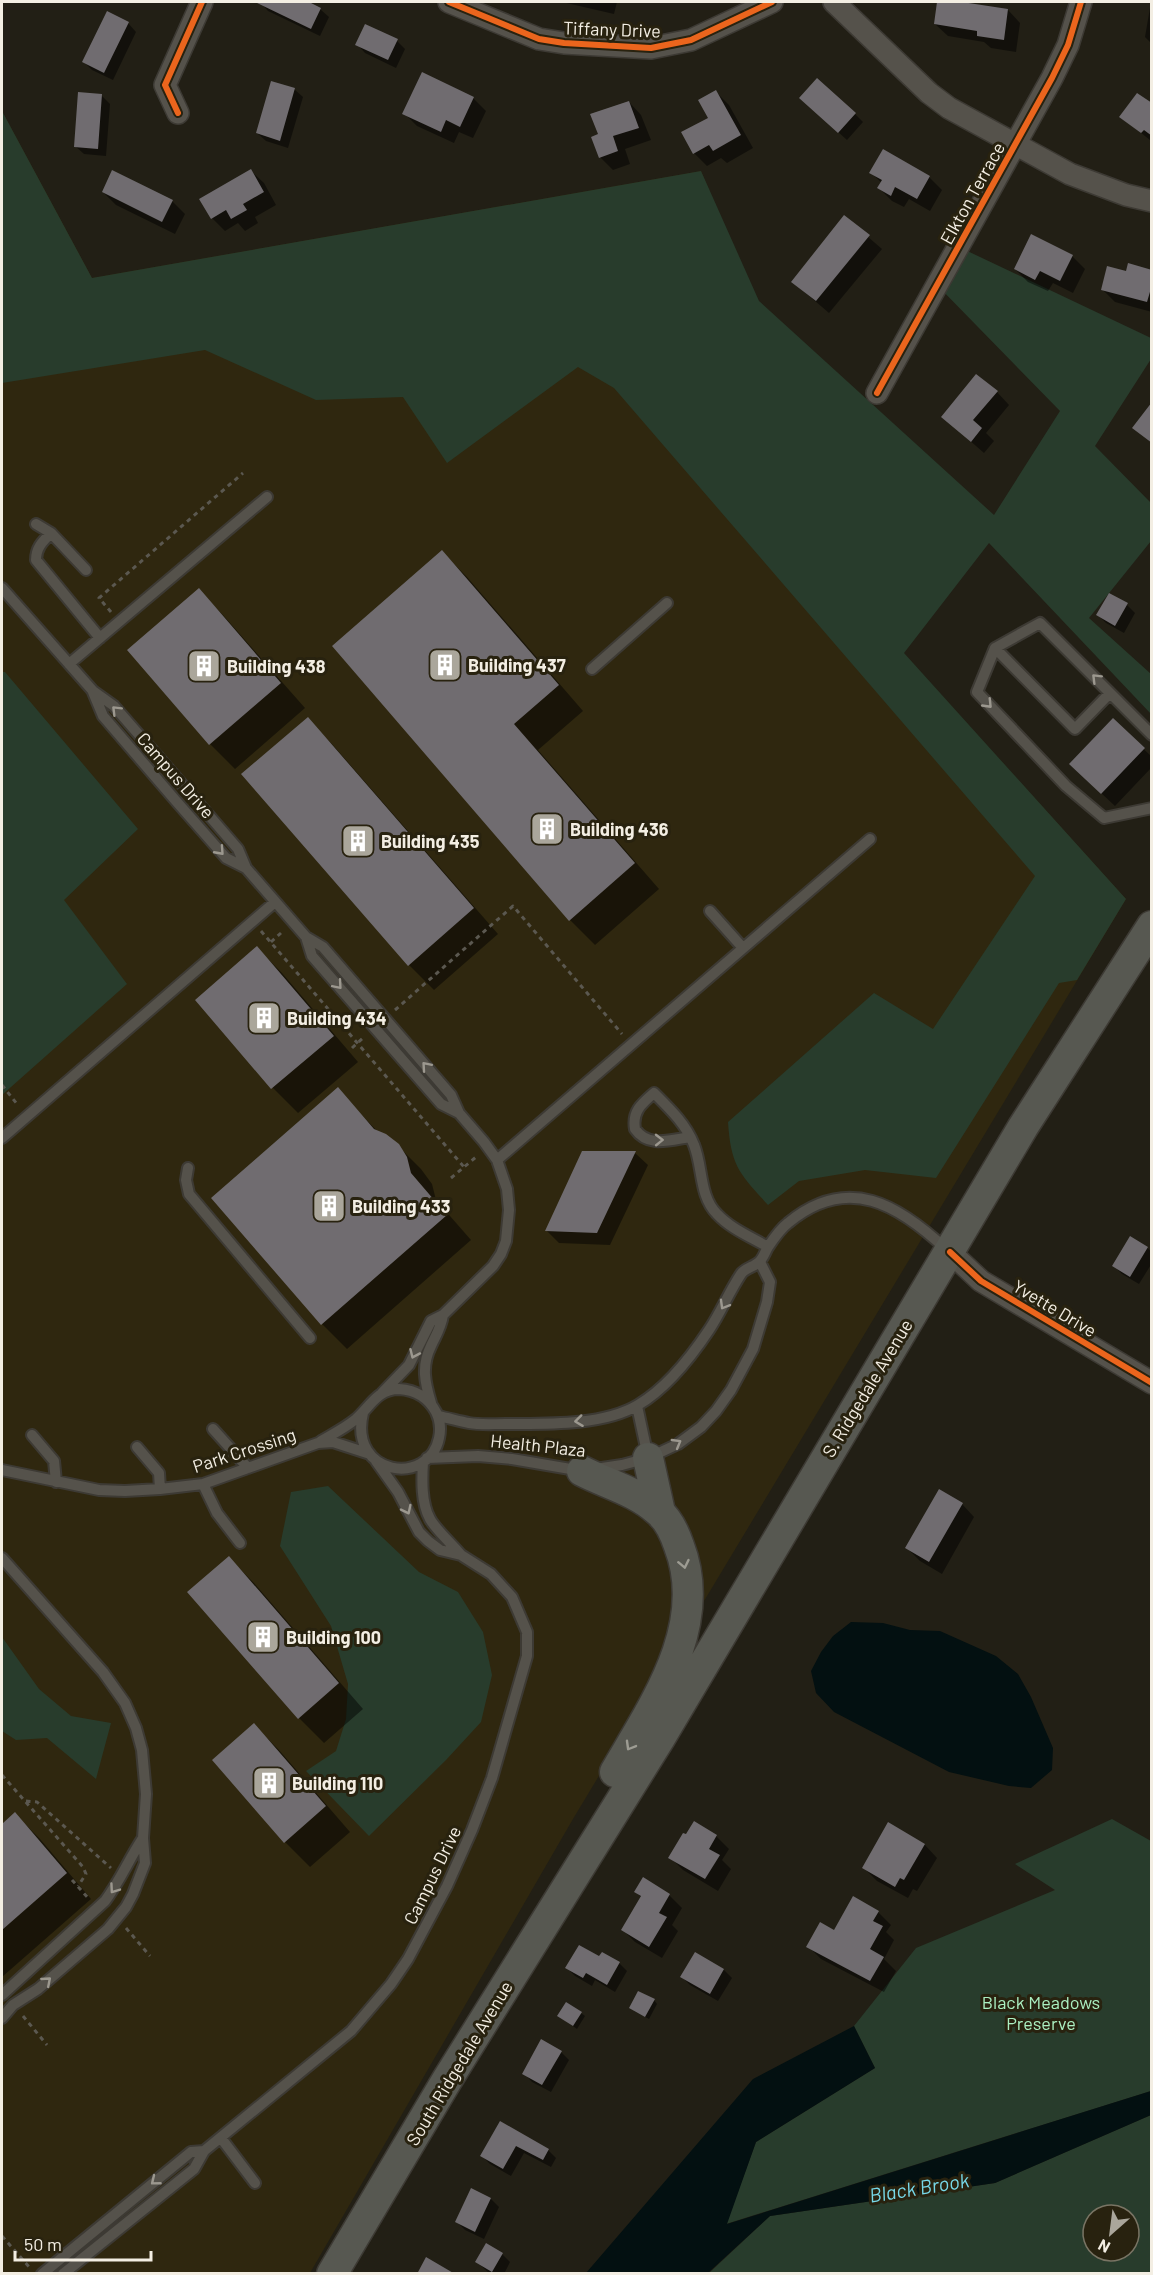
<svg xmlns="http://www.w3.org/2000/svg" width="1153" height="2275" font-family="Barlow,sans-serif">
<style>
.built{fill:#2f270f}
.green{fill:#283c2c;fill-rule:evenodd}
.water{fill:#031011}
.shadow{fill:#0007}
.building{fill:#706c70}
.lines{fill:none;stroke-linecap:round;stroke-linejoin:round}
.service-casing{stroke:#3d3a34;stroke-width:14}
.minor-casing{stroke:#3d3a34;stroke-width:24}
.secondary-casing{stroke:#3d3a34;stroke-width:33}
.path{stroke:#5b5850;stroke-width:3;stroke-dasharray:4.5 4.5;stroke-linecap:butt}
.service{stroke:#55524b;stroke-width:10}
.minor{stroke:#55524b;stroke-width:21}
.secondary{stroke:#575851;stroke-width:30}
.cycleway-casing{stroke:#28220f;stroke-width:10}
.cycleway{stroke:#eb651d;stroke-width:6}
.oneway{stroke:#9c988f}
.oneway2{stroke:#9d9c93}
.labels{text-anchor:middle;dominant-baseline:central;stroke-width:6;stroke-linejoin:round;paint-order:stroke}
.street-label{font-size:18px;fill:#f3eee3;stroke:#28220f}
.poi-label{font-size:18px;font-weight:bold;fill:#f3eee3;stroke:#28220f;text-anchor:start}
.park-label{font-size:18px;fill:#abf0c2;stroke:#28220f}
.water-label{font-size:20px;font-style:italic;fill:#77d8e8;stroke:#28220f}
</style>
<rect width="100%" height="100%" fill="#221f15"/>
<path class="built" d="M2,111l90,167 609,-107 203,483 222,245 -553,920 -263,454h-308z"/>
<path class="green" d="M2,111l90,167 609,-107 58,130 235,214 66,-104 -124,-127 25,-36 190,90v21l-56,87 56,57v38l-62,77 62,56v40l-162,-171 -85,110 222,246 -49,81 -18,3 -123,195 -71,-8 -66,11 -31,24c-29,-32 -37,-39 -40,-83l146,-129 59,36 102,-153 -421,-488 -36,-21 -131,96 -44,-66 -87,3 -111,-50 -203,33z
M2,672h3l133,157 -74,71 63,84 -125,111z
M328,1486l91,86 39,20 25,40 9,43 -11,47 -35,38 -77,76 -63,-65 30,-20 10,-32 2,-35 -17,-58 -51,-80 11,-54z
M2,1637l37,52 32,27 40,7 -15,56 -49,-41 -31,2 -14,-9z
M1112,1819l39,22v250l-425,133 30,-82 119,-74 -21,-42 62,-78 139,-58 -40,-26z
M1151,2115v158l-443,1 62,-58 225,-33zM1093,2215h36v36h-36z"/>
<path class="water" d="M851,1622l32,1 27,7 30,1 56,25 22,18 13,23 22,51 -1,22 -21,18 -22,-2 -60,-14 -115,-60 -18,-19 -5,-22 10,-19 12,-16z
M854,2026l21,42 -119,74 -29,82 424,-133v24l-156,68 -225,33 -62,57h-122l167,-194z"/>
<path class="shadow" d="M260,2h45l15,7 9,8 -9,19 -52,-25z
M562,2h55l-3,12z
M939,2h13l56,8 12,13 -4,29 -25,-4 -7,-6 -36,-6 -13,-12z
M1151,2h1v42l-7,-7z
M128,23l8,9 -23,48 -21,-10 -8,-8z
M397,41l8,8 -9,19 -31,-15 -8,-9z
M294,89l9,8 -15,51 -22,-7 -9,-8z
M716,92l13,13 24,43 -26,15 -6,-5 -14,8 -13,-13 16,-35z
M102,96l8,8 -4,52 -22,-2 -9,-8z
M473,98l13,13 -13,27 -14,-6 -5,11 -37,-17 -13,-13z
M629,102l12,13 10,25 -26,9 5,15 -17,6 -13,-13v-22z
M1152,105v34l-2,1 -29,-23z
M809,106l46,8 8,8 -16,18z
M251,171l13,12 12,22 -21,12 3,6 -13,8 -7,-8 -13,8 -13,-13z
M871,173l58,4 13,13 -12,21 -21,-12 -5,8 -12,-6 -13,-13 3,-5z
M103,192l69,9 13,13 -10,20 -59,-29z
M845,217l37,32 -53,64 -36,-31z
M1072,256l13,13 -12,24 -20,-10 -5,8 -20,-9 -13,-13z
M1152,271v41l-37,-10 -13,-13 25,-17z
M997,392l12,13 -23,28 8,8 -10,12 -41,-36z
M442,552l25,25 116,134 -45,39 121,139 -64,56 -25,-25z
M198,590l25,25 82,93 -70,61 -25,-25z
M1127,605l8,8 -11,20 -18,-10 -8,-8z
M307,719l25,25 166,190 -64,56 -25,-25z
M1113,720l39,37v10l-37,39 -31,-29z
M257,948l25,25 76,89 -60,51 -25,-25 -76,-88z
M337,1089l41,43 17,11 26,26 11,15 4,16 35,40 -124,109 -25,-25z
M635,1153l13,12 -38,80 -51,-2 -13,-13z
M1147,1248l5,4v11l-13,21 -17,-10 -8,-8z
M962,1504l12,13 -32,57 -22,-13 -13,-13z
M229,1558l25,25 109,126 -39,34 -25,-25z
M254,1725l25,25 71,82 -40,35 -25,-25z
M15,1814l25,25 51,60 -89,78v-151z
M888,1824l37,21 12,13 -20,33 -4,-2 -5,9 -31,-17 -13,-13z
M716,1836l13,13 -7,11 9,9 -13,22 -35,-21 -13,-13z
M643,1879l26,16 13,13 -10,17 6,6 -16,27 -27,-16 -12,-12 19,-32 -6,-6z
M878,1912l13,13 -5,7 8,8 -10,19 12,12 -12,21 -63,-33 -13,-13z
M619,1963l8,8 -12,21 -20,-12 -3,6 -17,-10 -8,-8z
M724,1970l8,8 -14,23 -28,-16 -8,-8z
M654,2000l3,4 -8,15 -15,-8z
M581,2013l4,3 -8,13 -18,-13z
M561,2052l8,8 -18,32 -19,-10 -8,-9z
M501,2123l47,27 8,8 -5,9 -27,-14 -13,23 -21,-12 -8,-8z
M472,2190l19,9 8,8 -15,32 -19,-9 -8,-8z
M502,2254l8,8 -6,12h-14l-13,-12z"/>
<path class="building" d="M255,2h54l12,6 -10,21z
M937,2h25l46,7 -4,31 -27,-4v-5l-43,-7z
M107,11l22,11 -25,51 -22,-11z
M365,24l33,15 -10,21 -33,-15z
M422,72l52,25 -14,30 -14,-7 -5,12 -39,-18z
M817,78l39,35 -18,20 -39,-35z
M271,81l24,7 -15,53 -24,-8z
M716,90l25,45 -28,16 -4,-6 -16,9 -12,-22 27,-14 -10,-18z
M78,92l24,2 -4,55 -24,-2z
M1137,93l15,10v33l-8,-6 -3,3 -22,-16z
M629,101l10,27 -26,8 5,15 -19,7 -8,-21 7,-3 -8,-20z
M883,149l47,27 -13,23 -22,-12 -4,9 -14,-8 5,-8 -13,-7z
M251,169l13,23 -21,12 4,6 -16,9 -5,-9 -15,9 -12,-20z
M112,170l61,30 -11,22 -60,-30z
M844,215l26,20 -54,66 -25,-19z
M1031,234l42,21 -13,26 -20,-10 -5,9 -21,-11z
M1128,263l24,7v15l-5,17 -46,-12 6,-24 19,5z
M976,374l22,17 -25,29 9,8 -11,14 -30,-25z
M1152,402v41l-20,-15z
M442,550l117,135 -45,39 121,139 -66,58 -237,-275z
M199,588l82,95 -72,62 -82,-95z
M1109,593l19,10 -13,23 -19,-11z
M308,717l166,191 -66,58 -167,-192z
M1113,718l32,30 -44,46 -32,-30z
M257,946l77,90 -63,53 -76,-89z
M338,1087l36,42 12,5 13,10 8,13 4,16 36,42 -126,110 -110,-127z
M582,1151h54l-39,82 -52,-2z
M1130,1236l18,11 -18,30 -18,-11z
M939,1489l24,14 -34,59 -24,-14z
M229,1556l110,127 -41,36 -111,-127z
M254,1723l72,83 -42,37 -72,-83z
M15,1812l52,61 -65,57v-106z
M694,1821l23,14 -8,14 11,6 -15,24 -37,-21 15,-25 3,1z
M888,1822l37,22 -21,36 -4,-2 -5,9 -33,-19z
M643,1877l27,17 -11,19 8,4 -18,30 -28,-17 20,-34 -7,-4z
M853,1896l26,15 -6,10 10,5 -13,23 14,8 -14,24 -64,-34 14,-25 14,8z
M579,1945l20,11 3,-4 18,10 -13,23 -21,-12 -3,5 -18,-10z
M695,1952l29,17 -14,25 -30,-17z
M638,1991l17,8 -10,18 -16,-9z
M566,2002l16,10 -9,14 -16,-10z
M541,2039l21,12 -20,34 -20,-11z
M500,2121l49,28 -6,11 -27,-14 -13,23 -23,-13z
M471,2188l20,10 -16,34 -20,-10z
M486,2243l17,10 -11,19 -17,-10z
M426,2257l29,17h-38z"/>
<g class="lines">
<defs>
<path id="service" d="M36,524l15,9 35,37
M51,533c-9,9 -15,15 -15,27l64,78
M2,588l91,103 21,15 73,84 51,59 8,19 60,69 17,10 128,148 8,18
M995,648l80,81 35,-36
M69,664l198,-167
M592,669l75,-66
M93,692l10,24 73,85 50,57 20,10
M1152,735l-112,-112 -45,25 -18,44 89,94 38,32 48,-10
M710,911l33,37
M306,937l6,19 129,148 18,9 25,29 13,18 10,29 2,21 -3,31 -5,13 -8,12 -50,49 -12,6 -22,44 -27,28
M690,1137c-20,3 -42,11 -55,-8 -3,-17 6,-25 19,-36 15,15 32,31 40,52 9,22 5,51 23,69 14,15 34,23 51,33
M2,1138l273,-236
M497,1160l373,-321
M188,1168l-2,12 3,14 121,144
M431,1403c-6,-20 -10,-37 0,-57 5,-11 10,-18 12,-31
M637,1406l11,51
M438,1416c10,2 21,5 31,7 11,2 24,1 36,1 40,0 98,2 133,-19 29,-17 53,-48 71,-75 12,-18 20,-38 32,-56 4,-6 13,-7 18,-12 4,-3 6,-10 9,-15 6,-9 12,-18 20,-24 60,-50 111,-18 159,27
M213,1429l35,39
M32,1435l22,26 2,21
M321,1441c12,-7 24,-13 35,-22 14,-12 21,-30 43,-30 16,1 29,8 37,23 4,8 5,17 3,26 -10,49 -91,38 -76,-25
M137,1447l22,26 1,16
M427,1458l51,-2 34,3 70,12 40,-6 26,-7 30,-14 23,-17 15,-16 15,-21 22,-41 14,-47 3,-20 -10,-20
M423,1462c-1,17 -2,41 7,57 6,11 22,25 31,36
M2,1470l97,20 26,1 35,-2 43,-5 115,-41 15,-1 37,12
M203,1484l14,29 23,30
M2,1558l101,114 22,31 11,25 6,22 4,44 -3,44 2,25 -12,31 -7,13 -18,22 -70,60 -25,16 -11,13
M2,1995l103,-94c15,-20 24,-42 38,-63
M221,2138l34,45
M42,2274l149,-122 13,-1
M63,2274l131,-105 10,-18 147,-120 40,-47 17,-25 39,-73 25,-56 20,-52 35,-122v-24l-15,-35 -21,-23 -30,-19 -21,-5 -12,-9 -9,-9 -21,-40 -22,-31"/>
<path id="minor" d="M449,2l90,37 25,4 87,5 40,-8 81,-38
M834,2l95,91 20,15 121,66 56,21 26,6
M178,113l-13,-28 37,-83
M877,393l175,-315 16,-33 13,-43
M950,1252l31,29 171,102"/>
<path id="secondary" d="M648,1458l12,54
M582,1471c25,13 54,20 76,40 11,9 17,23 21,35 31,80 -26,160 -64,226
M332,2274l115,-194 213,-342 363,-611 129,-201"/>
</defs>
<use href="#service" class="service-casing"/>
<use href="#minor" class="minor-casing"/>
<use href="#secondary" class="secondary-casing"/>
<path class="path" d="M111,612l-12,-14 144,-125
M261,931l203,236
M271,942l10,-9
M395,1010l118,-104 109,128
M352,1048l11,-10
M2,1085l15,19
M451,1178l25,-21
M2,1775l81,92 3,7 -8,12
M26,1801l11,1 74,66
M72,1880l17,19
M126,1928l24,28
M23,2016l24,29
M2,2236l28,32"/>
<use href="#service" class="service"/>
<use href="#minor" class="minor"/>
<use href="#secondary" class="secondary"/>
<defs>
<path id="cycleway" d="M449,2l90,37 25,4 87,5 40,-8 81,-38
M178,113l-13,-28 37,-83
M877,393l175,-315 16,-33 13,-43
M950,1252l31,29 171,102"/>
</defs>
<use href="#cycleway" class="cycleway-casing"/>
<use href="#cycleway" class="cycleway"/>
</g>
<defs><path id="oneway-chevron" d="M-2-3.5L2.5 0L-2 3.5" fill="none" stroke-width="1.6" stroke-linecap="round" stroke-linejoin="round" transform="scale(1.5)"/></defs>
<g class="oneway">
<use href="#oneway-chevron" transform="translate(1096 678) rotate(-135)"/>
<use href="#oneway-chevron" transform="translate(988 704) rotate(46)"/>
<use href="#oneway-chevron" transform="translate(116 710) rotate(-135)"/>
<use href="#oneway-chevron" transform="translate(220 851) rotate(48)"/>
<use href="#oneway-chevron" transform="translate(338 985) rotate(49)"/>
<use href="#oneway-chevron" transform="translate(426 1066) rotate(-131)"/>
<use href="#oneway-chevron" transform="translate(659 1140) rotate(-1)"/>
<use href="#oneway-chevron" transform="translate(724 1305) rotate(120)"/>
<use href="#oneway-chevron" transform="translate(414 1354) rotate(114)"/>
<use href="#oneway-chevron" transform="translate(579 1421) rotate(173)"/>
<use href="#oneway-chevron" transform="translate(677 1443) rotate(-30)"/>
<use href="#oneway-chevron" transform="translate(407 1510) rotate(64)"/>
<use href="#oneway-chevron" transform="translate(114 1889) rotate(125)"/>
<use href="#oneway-chevron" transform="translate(47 1981) rotate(-41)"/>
<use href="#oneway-chevron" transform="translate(155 2181) rotate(141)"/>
</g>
<g class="oneway2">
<use href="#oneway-chevron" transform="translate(684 1564) rotate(78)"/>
<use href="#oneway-chevron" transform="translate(630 1746) rotate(120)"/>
</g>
<defs>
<symbol id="building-square" viewBox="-11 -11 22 22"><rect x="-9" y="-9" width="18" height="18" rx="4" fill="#aaa69b" stroke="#28220f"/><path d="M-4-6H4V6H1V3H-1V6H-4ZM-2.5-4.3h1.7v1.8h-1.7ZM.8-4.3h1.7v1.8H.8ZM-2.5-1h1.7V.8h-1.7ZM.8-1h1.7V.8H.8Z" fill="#fff"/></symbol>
</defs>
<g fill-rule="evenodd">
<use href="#building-square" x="426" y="646" width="38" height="38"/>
<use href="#building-square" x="185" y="647" width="38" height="38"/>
<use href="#building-square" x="528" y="810" width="38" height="38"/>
<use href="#building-square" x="339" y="822" width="38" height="38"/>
<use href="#building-square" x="245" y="999" width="38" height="38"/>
<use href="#building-square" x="310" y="1187" width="38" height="38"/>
<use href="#building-square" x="244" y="1618" width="38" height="38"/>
<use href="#building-square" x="250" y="1764" width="38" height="38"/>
</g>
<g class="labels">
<g class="street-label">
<text transform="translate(612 29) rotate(2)">Tiffany Drive</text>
<text transform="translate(972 193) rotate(-61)">Elkton Terrace</text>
<text transform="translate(176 775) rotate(49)">Campus Drive</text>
<text transform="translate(1055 1308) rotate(31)">Yvette Drive</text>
<text transform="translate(867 1388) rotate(-59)">S. Ridgedale Avenue</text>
<text transform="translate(538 1445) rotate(6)">Health Plaza</text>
<text transform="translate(244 1450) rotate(-18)">Park Crossing</text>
<text transform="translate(432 1875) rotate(-64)">Campus Drive</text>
<text transform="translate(459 2063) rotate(-59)">South Ridgedale Avenue</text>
</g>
<g class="poi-label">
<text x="468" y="665">Building 437</text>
<text x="227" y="666">Building 438</text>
<text x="570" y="829">Building 436</text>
<text x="381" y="841">Building 435</text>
<text x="287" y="1018">Building 434</text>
<text x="352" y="1206">Building 433</text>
<text x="286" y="1637">Building 100</text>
<text x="292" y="1783">Building 110</text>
</g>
<g class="park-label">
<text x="1041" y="2002">Black Meadows<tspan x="1041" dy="21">Preserve</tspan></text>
</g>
<g class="water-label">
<text transform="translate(919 2187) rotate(-9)">Black Brook</text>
</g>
</g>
<rect width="1153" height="2275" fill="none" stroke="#f3eee3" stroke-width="6"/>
<g transform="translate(1111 2233) rotate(208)"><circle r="28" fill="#28220f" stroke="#797464" stroke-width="1.5"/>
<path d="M0-4.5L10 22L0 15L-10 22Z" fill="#aaa69b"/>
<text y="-9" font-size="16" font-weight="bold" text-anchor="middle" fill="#f3eee3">N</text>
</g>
<path d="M15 2251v9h136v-9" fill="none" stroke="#f3eee3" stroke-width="3"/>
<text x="24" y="2251" font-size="18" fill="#f3eee3" stroke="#28220f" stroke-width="4.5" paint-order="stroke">50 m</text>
</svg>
